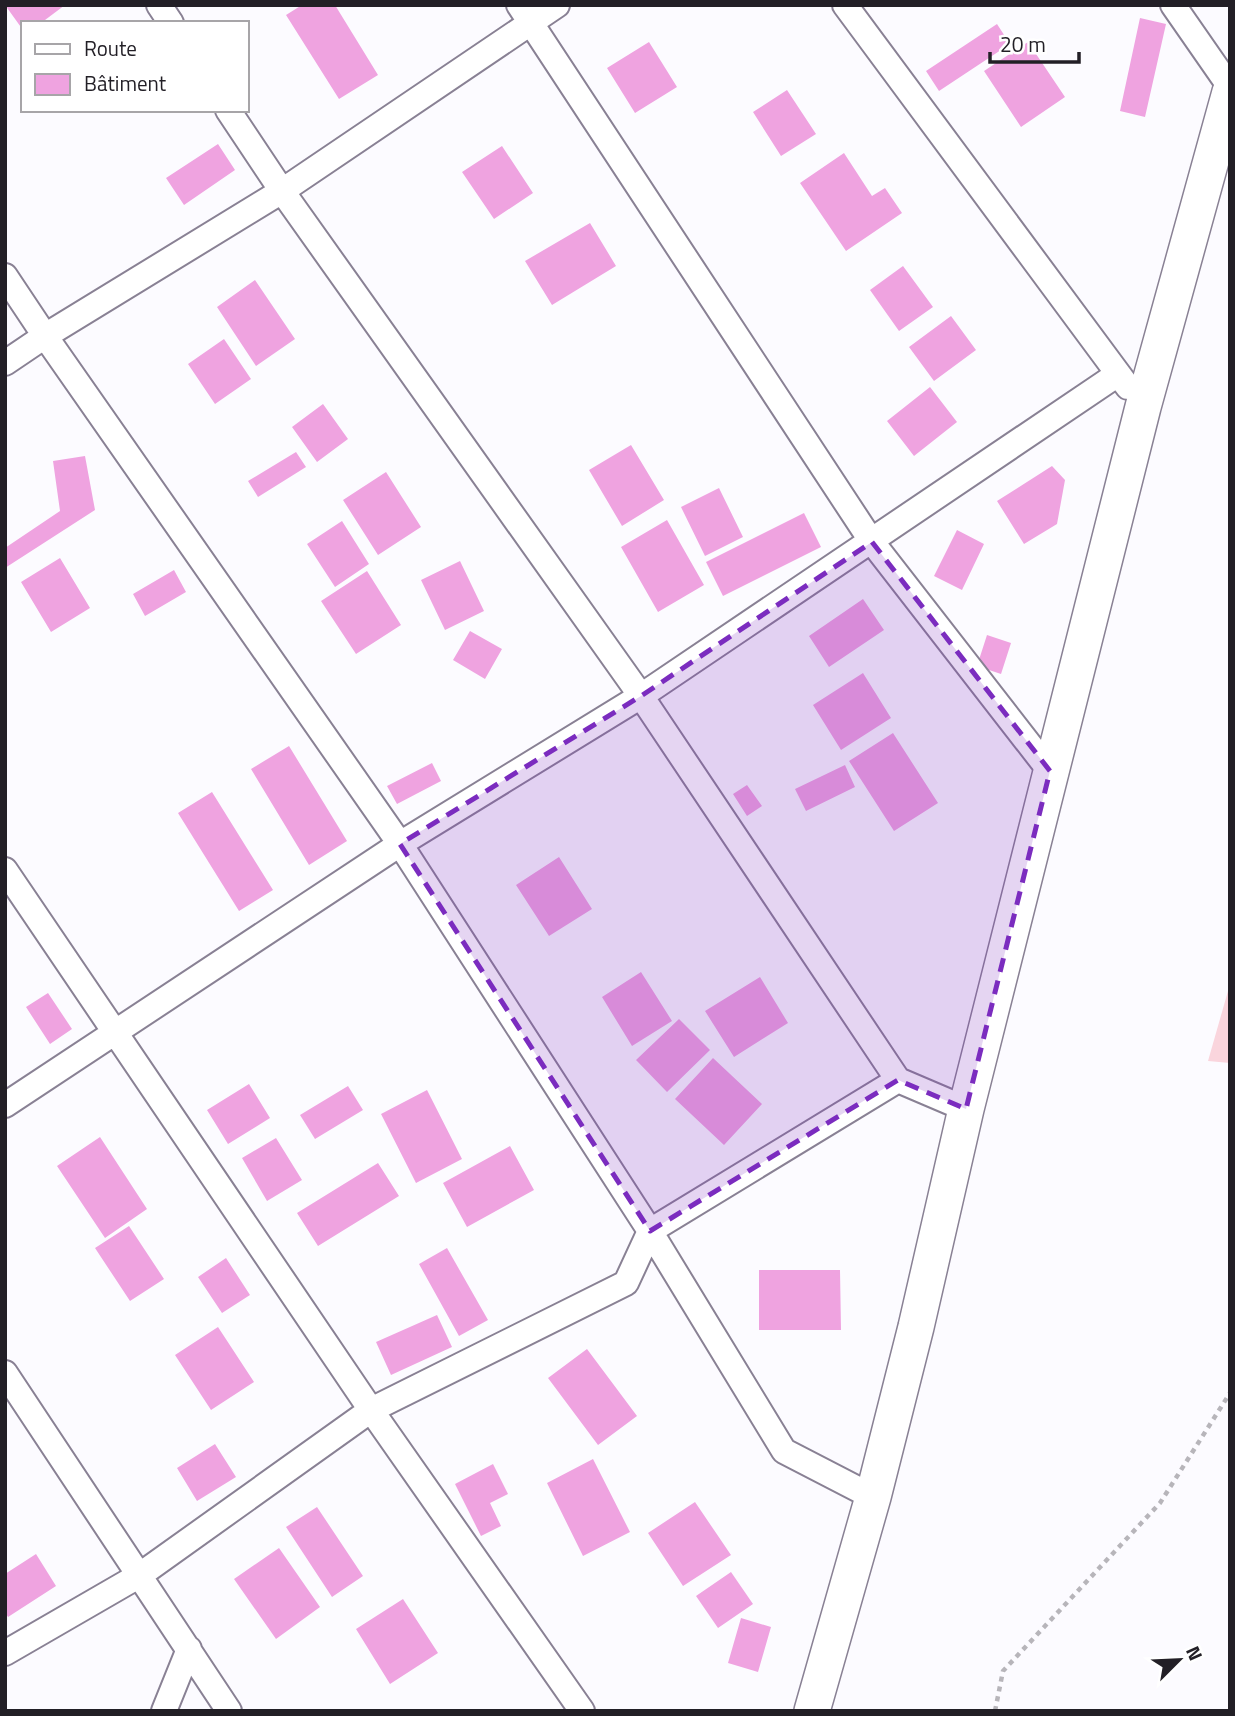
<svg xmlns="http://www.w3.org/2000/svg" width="1235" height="1716" font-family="'Titillium Web',sans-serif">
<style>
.green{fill:#fad5dd}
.building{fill:#efa3e0}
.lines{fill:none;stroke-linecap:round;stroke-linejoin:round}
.street-casing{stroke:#898194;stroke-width:28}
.secondary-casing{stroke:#898194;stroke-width:38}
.path{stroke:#b7b5ba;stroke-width:4.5;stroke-dasharray:5 5;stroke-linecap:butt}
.street{stroke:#fff;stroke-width:24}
.secondary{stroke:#fff;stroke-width:35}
.marked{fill:#7b2cbf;fill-opacity:0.2;stroke:#7b2cbf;stroke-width:5;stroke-dasharray:14 9;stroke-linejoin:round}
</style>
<rect width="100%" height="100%" fill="#fcfbff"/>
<path class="green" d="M1230,984v79l-22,-2z"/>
<path class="building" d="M5,5h60l-24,18h-18v7z
M302,5h33l43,70 -39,24 -53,-84z
M1140,18l26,6 -21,93 -25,-6z
M997,24l13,20 -71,47 -13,-20z
M649,42l28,45 -42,26 -28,-45z
M1028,42l37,55 -44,30 -37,-56z
M787,90l29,44 -35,22 -28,-44z
M218,144l17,26 -51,35 -18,-27z
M502,146l31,47 -39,26 -32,-47z
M844,153l28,43 13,-8 17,25 -56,38 -46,-68z
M590,223l26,43 -64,39 -27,-44z
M903,266l30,41 -34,24 -29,-41z
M255,280l40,59 -39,27 -39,-59z
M951,316l25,34 -42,31 -25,-34z
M224,339l27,40 -36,25 -27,-40z
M930,387l27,35 -43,34 -27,-35z
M323,404l25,35 -31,23 -25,-35z
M631,445l33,55 -42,26 -33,-56z
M296,452l10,15 -48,30 -10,-16z
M85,456l10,54 -90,58v-20l55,-37 -7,-50z
M1052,466l13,14 -8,44 -33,20 -27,-43z
M386,472l35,55 -43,28 -35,-55z
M719,488l24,49 -38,19 -24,-49z
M804,513l17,34 -98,49 -17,-34z
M667,520l37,65 -46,27 -37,-65z
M342,521l27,43 -34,23 -28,-43z
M957,530l27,14 -22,46 -28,-14z
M60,558l30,50 -39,24 -30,-50z
M460,561l24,50 -39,19 -24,-50z
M174,570l12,22 -41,24 -12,-22z
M367,571l34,54 -45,29 -35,-53z
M863,599l21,31 -55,37 -20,-31z
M470,631l32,18 -17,30 -32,-19z
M987,635l24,8 -10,31 -24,-8z
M863,673l28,45 -50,32 -28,-45z
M893,733l45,70 -44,28 -45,-70z
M289,746l58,95 -38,24 -58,-96z
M432,763l9,18 -44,23 -10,-18z
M845,765l10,22 -49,24 -11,-22z
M747,785l15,21 -15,10 -14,-22z
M212,792l61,98 -34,21 -61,-98z
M559,857l33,52 -43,27 -33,-51z
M641,972l31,49 -40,25 -30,-49z
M760,977l28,46 -54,34 -29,-46z
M48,993l24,36 -22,15 -24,-37z
M679,1019l31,31 -43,42 -31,-32z
M713,1058l49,46 -38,41 -49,-46z
M249,1084l21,34 -42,26 -21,-34z
M348,1086l15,24 -48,29 -15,-24z
M427,1090l35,69 -46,24 -35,-69z
M100,1137l47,72 -42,29 -48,-72z
M276,1138l26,42 -35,21 -25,-43z
M510,1146l24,44 -67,37 -24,-44z
M378,1163l21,33 -81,50 -21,-33z
M129,1226l35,53 -34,22 -35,-53z
M447,1248l41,72 -29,16 -40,-72z
M226,1258l24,37 -28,18 -24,-36z
M759,1270h81l1,60h-82z
M437,1315l15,32 -61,28 -15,-33z
M218,1327l36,55 -43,28 -36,-55z
M587,1349l50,67 -39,29 -50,-67z
M215,1444l21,33 -39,24 -20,-33z
M593,1459l37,73 -47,24 -36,-73z
M493,1464l15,30 -18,9 11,23 -20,10 -26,-52z
M695,1502l36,53 -48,31 -35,-53z
M317,1507l46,69 -31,21 -46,-70z
M279,1548l41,59 -44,32 -42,-60z
M36,1554l20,32 -48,31 -3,-5v-38z
M731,1572l22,32 -35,24 -22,-32z
M403,1599l35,54 -48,31 -34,-55z
M741,1618l30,9 -13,45 -30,-9z"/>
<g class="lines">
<defs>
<path id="street" d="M159,5l12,18
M519,5l353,537 178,229
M845,5l283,382
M1173,5l57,82
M228,110l54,81 359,505 257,384 68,29
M5,276l40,60 355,508 250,387 134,220 89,46
M5,363l40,-27 237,-145 275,-186
M5,870l366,540 211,301
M5,1105l395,-261 241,-148 477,-322
M5,1373l224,338
M5,1653l135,-78 231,-165 255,-127 24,-52 248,-151
M164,1711l25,-62"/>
<path id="secondary" d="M812,1711l61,-214 43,-170 50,-218 177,-702 87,-315"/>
</defs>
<use href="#street" class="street-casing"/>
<use href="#secondary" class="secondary-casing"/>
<path class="path" d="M995,1711l8,-40 157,-168 70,-110"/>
<use href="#street" class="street"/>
<use href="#secondary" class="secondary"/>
</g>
<path class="marked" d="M872,542l178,229 -84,338 -68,-29 -248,151 -250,-387 241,-148z"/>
<rect width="1235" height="1716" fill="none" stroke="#221f26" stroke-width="14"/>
<rect x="21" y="21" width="228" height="91" fill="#ffffff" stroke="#a7a5a8" stroke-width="2"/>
<rect x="35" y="44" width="35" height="10" fill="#ffffff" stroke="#a7a5a8" stroke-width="2"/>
<text x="84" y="56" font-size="21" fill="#221f26">Route</text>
<rect x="35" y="74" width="35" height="21" fill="#efa3e0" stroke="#a7a5a8" stroke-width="2"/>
<text x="84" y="91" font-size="21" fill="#221f26">Bâtiment</text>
<g transform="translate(1179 1660) rotate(66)" stroke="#ffffff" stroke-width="5" paint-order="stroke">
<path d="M0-5L12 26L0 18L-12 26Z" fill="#221f26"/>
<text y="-10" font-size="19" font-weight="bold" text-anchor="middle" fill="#221f26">N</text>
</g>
<path d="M990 52v10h89v-10" fill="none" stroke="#221f26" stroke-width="3.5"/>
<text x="1000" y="52" font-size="21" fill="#221f26" stroke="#ffffff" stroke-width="5" paint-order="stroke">20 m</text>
</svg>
